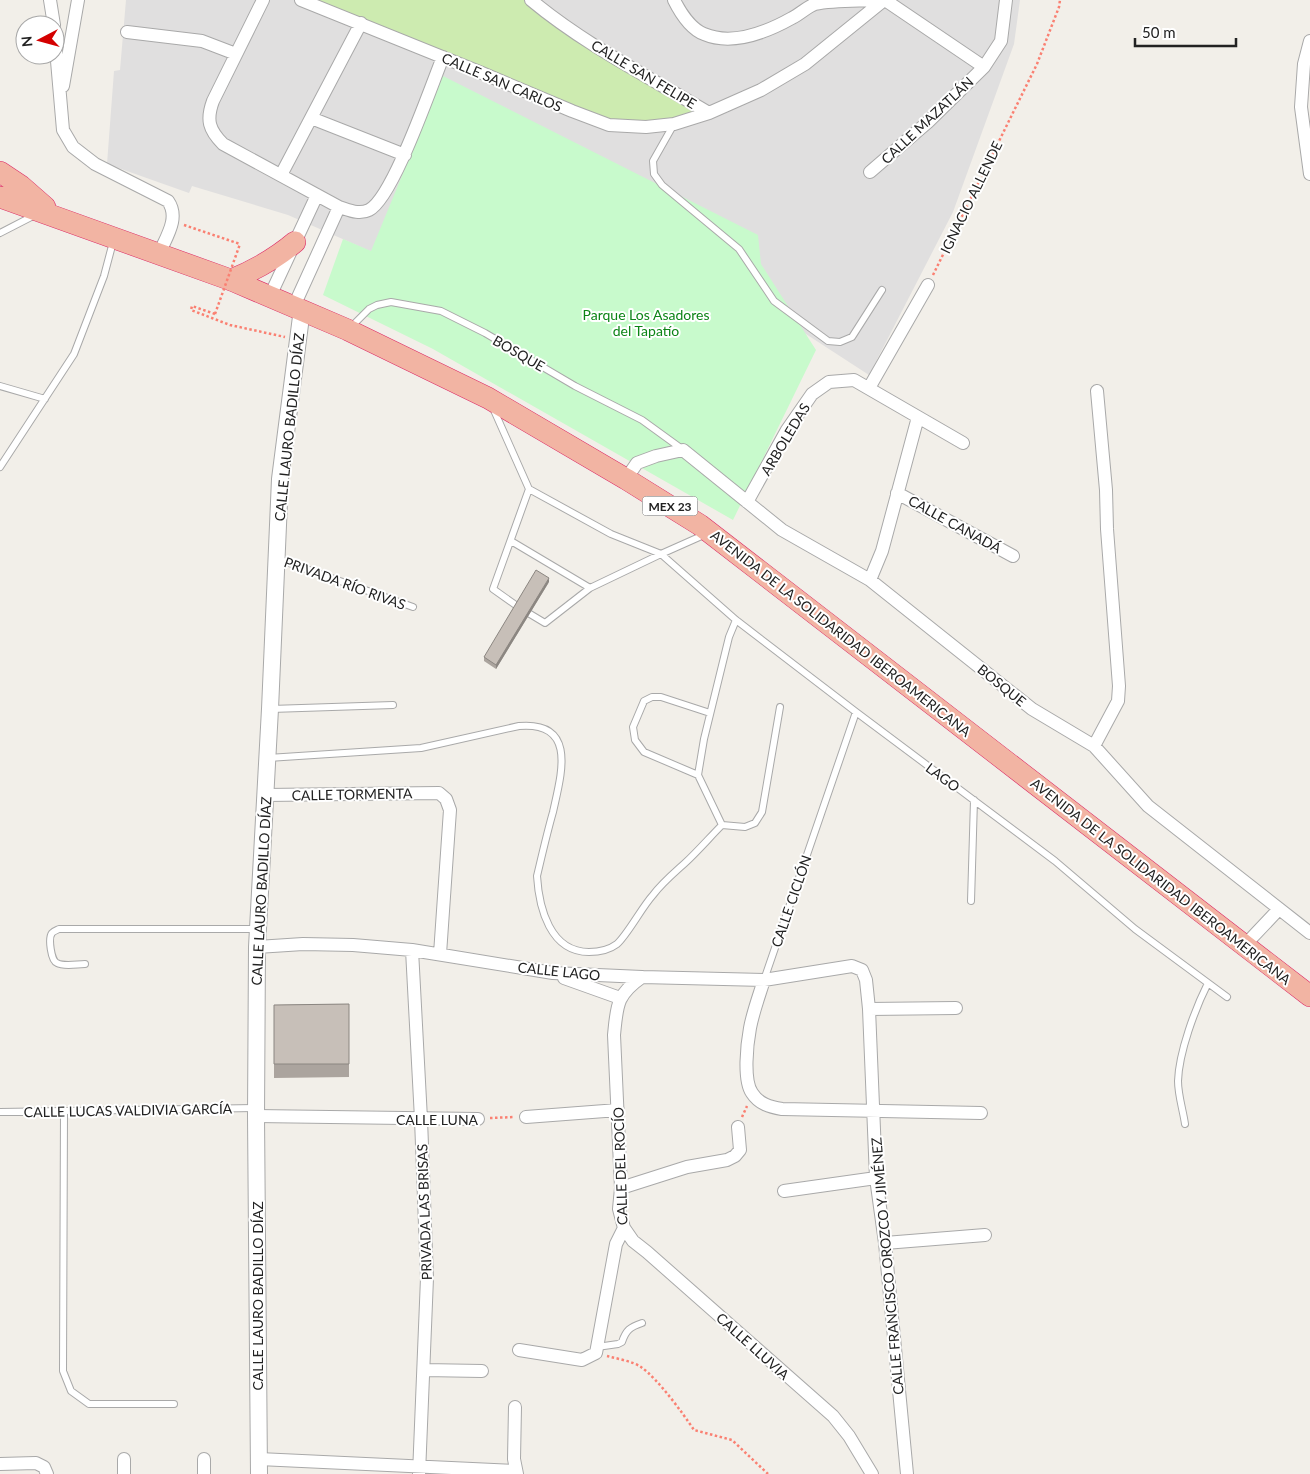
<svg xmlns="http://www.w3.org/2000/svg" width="1310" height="1474" font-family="Lato,sans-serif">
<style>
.residential{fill:#e0dfdf}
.grass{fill:#cdebb0}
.park{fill:#c8facc}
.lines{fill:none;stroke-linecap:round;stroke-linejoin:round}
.service-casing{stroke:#a9a9a9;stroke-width:8}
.minor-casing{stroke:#a9a9a9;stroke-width:14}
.tertiary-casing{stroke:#a9a9a9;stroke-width:18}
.trunk-casing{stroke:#dc2a67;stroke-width:22}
.path{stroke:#fa8072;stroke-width:2.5;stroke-dasharray:2.5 2.5;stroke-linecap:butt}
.service{stroke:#fff;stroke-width:6}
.minor{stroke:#fff;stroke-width:12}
.tertiary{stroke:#fff;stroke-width:16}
.trunk{stroke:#f2b4a3;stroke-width:21}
.path-bridge{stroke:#fa8072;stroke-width:2.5;stroke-dasharray:2.5 2.5;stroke-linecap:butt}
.wall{fill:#aba49e}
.shaded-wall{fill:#8b8681}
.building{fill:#c7bfb8;stroke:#8b8681}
.labels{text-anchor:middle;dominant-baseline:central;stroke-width:4;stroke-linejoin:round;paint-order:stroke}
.shield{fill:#fff;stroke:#646464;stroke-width:1}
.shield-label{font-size:12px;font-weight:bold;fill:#222}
.street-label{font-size:14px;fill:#222;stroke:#fff}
.park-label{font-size:14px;fill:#0c8416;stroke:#fff}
</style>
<rect width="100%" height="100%" fill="#f2efe9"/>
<path class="residential" d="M126,0h894l-6,44 -61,168 -84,163 -217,-141 -264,25 -100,-44 -96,-29 -3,7 -82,-29 7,-93 6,-1z"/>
<path class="grass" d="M303,0h237l86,65 73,51 -90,9z"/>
<path class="park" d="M443,76l315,159 3,29 55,86 -83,170 -300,-171 -110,-54 20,-56 28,12z"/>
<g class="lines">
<defs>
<path id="service" d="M674,124l-21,37 1,13 8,11 77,64 35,52 54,40 12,1 12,-5 30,-47
M0,233l35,-18
M351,327l18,-18 8,-4 14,-3 50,9 44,22 90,53 67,34 40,29
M0,386l45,13
M493,408l36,81 82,45 50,20 45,-20
M0,467l74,-113 30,-78 9,-34
M511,541l79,47
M278,559l135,48
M517,606l-24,-17 36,-100
M530,614l15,9 45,-35 71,-34 75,66 120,92 199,149 80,68 92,68
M271,709l122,-4
M268,758l153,-10 98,-22c59,-5 42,49 34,86 -6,21 -11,43 -16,64 2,32 13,76 52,76 10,0 20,-2 28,-8 11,-10 25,-37 36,-49 9,-12 21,-22 32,-32 13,-12 25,-26 37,-38l-24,-50 6,-36 25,-102 7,-17
M698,775l-54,-23 -9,-12 -2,-13 11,-26 8,-4h9l49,16
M722,825l23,2 10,-4 7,-11 18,-105
M971,901l3,-101
M85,964c-8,0 -21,3 -28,-1 -6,-2 -9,-25 -5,-30 2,-2 5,-3 7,-4h198
M764,980l92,-268
M64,1111l-1,260 8,20 18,13h85
M0,1112l255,-4
M1185,1124c-2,-14 -7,-29 -7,-43 1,-29 17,-72 30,-98
M597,1347l21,-3 4,-2c4,-12 8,-15 20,-19"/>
<path id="minor" d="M50,0l4,25
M263,0l-50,101c-7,19 -4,29 10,43l116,63c10,3 20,8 30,3 24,-12 62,-124 74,-153
M301,0l181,73 90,38 37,14 37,2 28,-3 35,-11 52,-23 44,-26 79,-64
M531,0c54,45 118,77 178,113
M674,0c6,12 17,29 30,34 28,12 63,-2 88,-16 8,-4 15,-11 23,-14 18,-4 43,-3 62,-4
M885,0l99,67
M127,32l75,9 34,13
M55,38l8,92 10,17 22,17 73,37c12,17 -2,36 -9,53
M1310,41l-6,23 -3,43 9,67
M63,86l15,-86
M311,118l94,37
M870,172l58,-50 56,-55 17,-26 5,-41
M281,175l80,-152
M270,296l47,-101
M294,306l45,-99
M869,388l59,-103
M626,479l11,-16 19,-7 27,-6 99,80 88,50 162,129 62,37 54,60 162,127
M897,493l116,63
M747,502l40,-72 25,-36 17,-12 25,-2 109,63
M870,580l12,-29 36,-134
M1094,746l24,-45 1,-15 -12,-157 -1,-39 -9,-99
M265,795l174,-2 7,6 4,11 -10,144
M1244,946l35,-37
M257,947l46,-3 50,1 59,5 141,23 89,4 122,3 88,-14 10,4 4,10 3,29 7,169 9,65 22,231
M412,950l9,169 6,159 -8,196
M564,978l56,20
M764,980c-5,16 -11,32 -14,48 -3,16 -7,52 2,65 7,11 18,14 30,16l199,4
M869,1009l87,-1
M256,1116l222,3
M526,1117l92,-7
M621,1188l66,-21 40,-7 8,-4 5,-6 -2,-23
M784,1191l92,-13
M624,1228l9,13 14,11 186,164 16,20 23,38
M885,1243l100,-8
M519,1350l63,10 14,-7 20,-109 8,-16 -5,-19 2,-21 -7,-153c3,-29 2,-40 28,-58
M424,1370l58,1
M515,1407l-1,52 3,15
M259,1459l257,12
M0,1464l36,-1 8,4 3,7
M124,1474v-15
M204,1474v-15"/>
<path id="tertiary" d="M259,1474l-3,-358 1,-169 13,-238 10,-230 22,-170"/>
<path id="trunk" d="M0,172l21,14 24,21
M0,197l231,83 117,50 140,68 138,81 74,46 610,471
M231,280c24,-10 44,-21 64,-38"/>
</defs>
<use href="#service" class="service-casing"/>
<use href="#minor" class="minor-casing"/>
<use href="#tertiary" class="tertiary-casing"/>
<use href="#trunk" class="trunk-casing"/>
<path class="path" d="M184,225l56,19
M933,275l104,-211 22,-57 1,-7
M215,314l-23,-8 -1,4 39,15 55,12
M742,1117l5,-11
M490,1118l25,-1
M607,1356c11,3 25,5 34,11 17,12 41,45 53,63l38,10 36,34"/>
<use href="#service" class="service"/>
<use href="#minor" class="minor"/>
<use href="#tertiary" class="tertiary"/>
<use href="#trunk" class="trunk"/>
<path class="path-bridge" d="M215,314l25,-70"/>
</g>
<path class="wall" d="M549,582l-53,87 -12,-8v-4z
M349,1004v73l-75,1v-73z"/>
<path class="shaded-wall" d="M549,578v4l-53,87v-4z"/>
<path class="building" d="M536,570l13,8 -53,87 -12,-8z
M349,1004v60h-75v-59z"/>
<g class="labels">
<rect class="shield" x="642.5" y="496.5" width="55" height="19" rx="4"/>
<g class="shield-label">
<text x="670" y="506">MEX 23</text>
</g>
<g class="street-label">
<text transform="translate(644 74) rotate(31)">CALLE SAN FELIPE</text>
<text transform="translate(502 82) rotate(23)">CALLE SAN CARLOS</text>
<text transform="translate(927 120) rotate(-43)">CALLE MAZATLÁN</text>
<text transform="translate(971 197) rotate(-64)">IGNACIO ALLENDE</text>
<text transform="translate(519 353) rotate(30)">BOSQUE</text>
<text transform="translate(289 427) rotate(-84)">CALLE LAURO BADILLO DÍAZ</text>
<text transform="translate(785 439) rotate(-59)">ARBOLEDAS</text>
<text transform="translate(955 524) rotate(29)">CALLE CANADÁ</text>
<text transform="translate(345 583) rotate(20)">PRIVADA RÍO RIVAS</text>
<text transform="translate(841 633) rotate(38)">AVENIDA DE LA SOLIDARIDAD IBEROAMERICANA</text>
<text transform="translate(1002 685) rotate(39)">BOSQUE</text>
<text transform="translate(943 777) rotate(36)">LAGO</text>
<text transform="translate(352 794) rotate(-1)">CALLE TORMENTA</text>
<text transform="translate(1161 881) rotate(38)">AVENIDA DE LA SOLIDARIDAD IBEROAMERICANA</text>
<text transform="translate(261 891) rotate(-87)">CALLE LAURO BADILLO DÍAZ</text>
<text transform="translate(791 901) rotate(-71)">CALLE CICLÓN</text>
<text transform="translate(559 971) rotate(6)">CALLE LAGO</text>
<text transform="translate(128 1110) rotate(-1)">CALLE LUCAS VALDIVIA GARCÍA</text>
<text x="437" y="1119">CALLE LUNA</text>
<text transform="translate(620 1166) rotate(-92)">CALLE DEL ROCÍO</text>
<text transform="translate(424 1212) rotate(-92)">PRIVADA LAS BRISAS</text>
<text transform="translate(887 1266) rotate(-95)">CALLE FRANCISCO OROZCO Y JIMÉNEZ</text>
<text transform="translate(257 1296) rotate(-90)">CALLE LAURO BADILLO DÍAZ</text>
<text transform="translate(753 1346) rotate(42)">CALLE LLUVIA</text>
</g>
<g class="park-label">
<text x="646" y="314">Parque Los Asadores<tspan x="646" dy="16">del Tapatío</tspan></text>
</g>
</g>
<g transform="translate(40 40) rotate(264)"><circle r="24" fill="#ffffff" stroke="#a7a7a7"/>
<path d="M0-4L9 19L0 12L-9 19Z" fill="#d40000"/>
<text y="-8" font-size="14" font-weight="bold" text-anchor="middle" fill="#222222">N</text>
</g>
<path d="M1135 38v8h101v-8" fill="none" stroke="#222222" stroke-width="2.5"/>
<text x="1142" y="38" font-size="15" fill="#222222" stroke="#ffffff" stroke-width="4" paint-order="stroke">50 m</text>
</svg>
